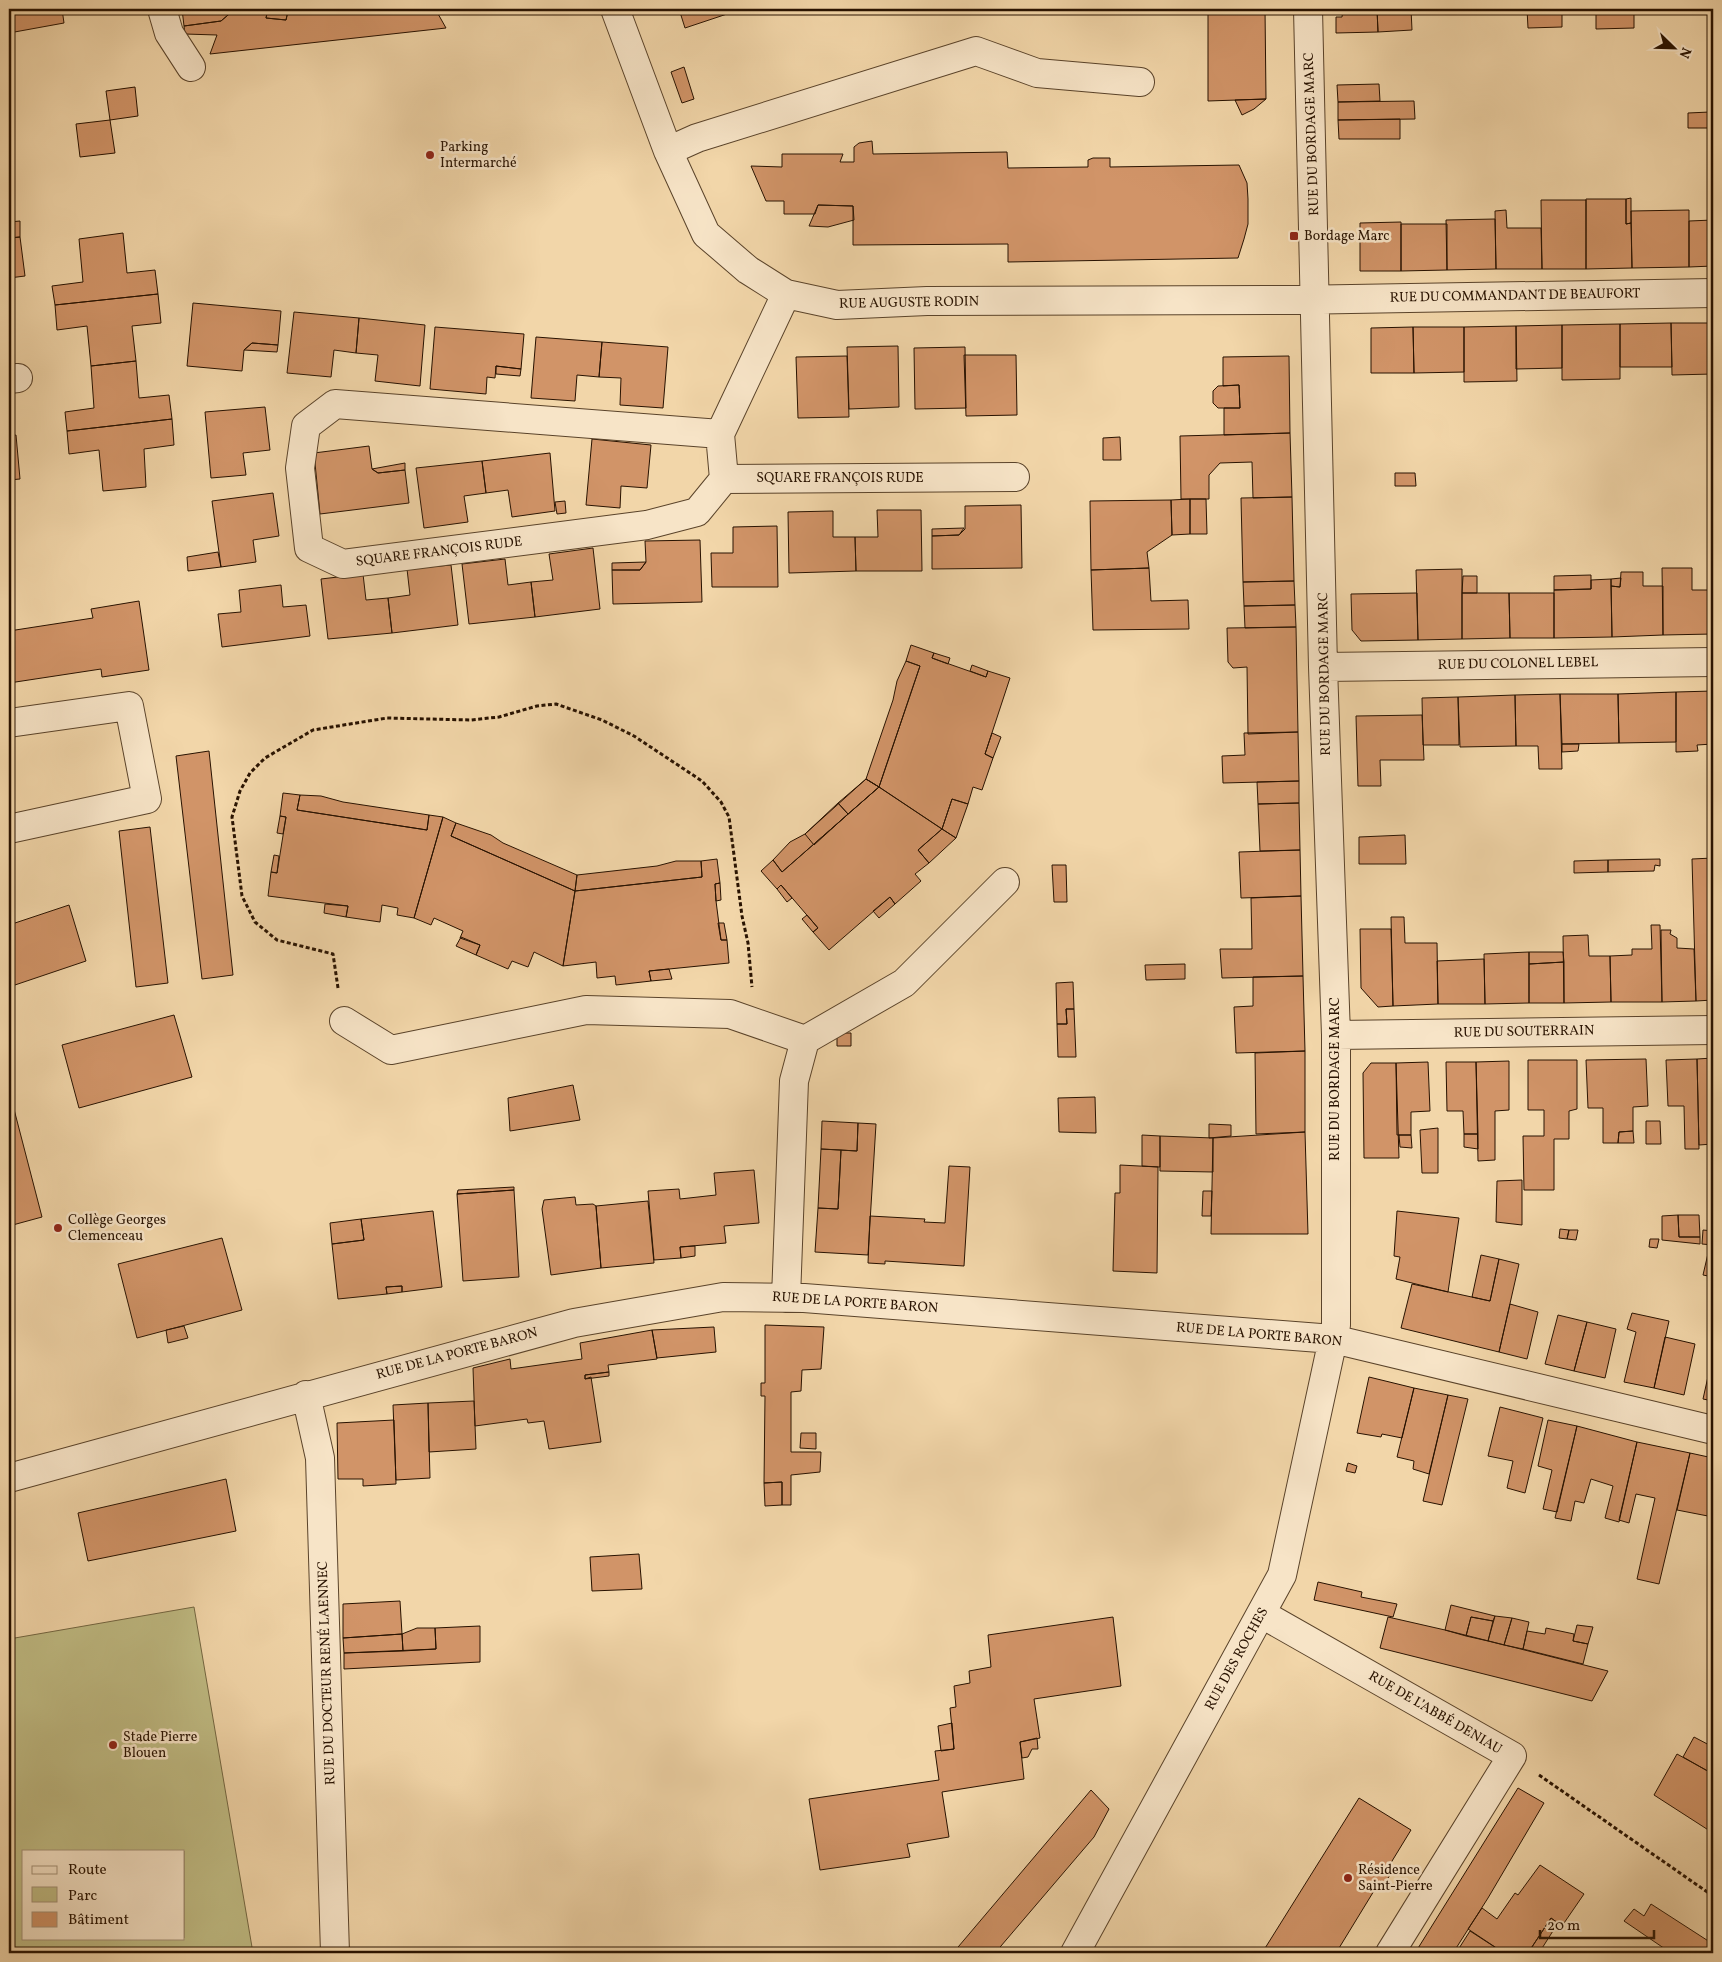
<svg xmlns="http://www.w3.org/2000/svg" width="1722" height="1962" font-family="Vollkorn,serif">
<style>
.green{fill:#c0bc84;stroke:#746742;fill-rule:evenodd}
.building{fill:#d19468;stroke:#281200}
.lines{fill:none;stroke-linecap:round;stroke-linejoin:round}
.minor-casing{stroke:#5a432a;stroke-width:30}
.path{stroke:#281200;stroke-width:3;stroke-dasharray:4 2.5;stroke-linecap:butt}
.minor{stroke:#f7e4c7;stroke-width:28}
.poi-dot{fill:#8f2418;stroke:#f7e4c7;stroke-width:2}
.labels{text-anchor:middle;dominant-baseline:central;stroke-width:5;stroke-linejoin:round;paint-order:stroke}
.street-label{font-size:14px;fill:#281200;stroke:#f7e4c7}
.poi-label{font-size:14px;fill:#281200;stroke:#f7e4c7;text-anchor:start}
</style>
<rect width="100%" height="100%" fill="#f2d6a9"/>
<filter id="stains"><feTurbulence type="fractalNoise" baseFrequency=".004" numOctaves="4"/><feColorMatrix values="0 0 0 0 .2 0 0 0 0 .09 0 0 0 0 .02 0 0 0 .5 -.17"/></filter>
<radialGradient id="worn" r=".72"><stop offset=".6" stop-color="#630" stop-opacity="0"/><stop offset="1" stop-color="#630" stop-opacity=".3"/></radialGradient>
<path class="green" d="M194,1607l59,346h-244v-314zM24,1851h160v87h-160z"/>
<path class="building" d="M9,9h53l2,14 -55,10z
M182,9h53l-14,12 -37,5z
M235,9h33l-2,9 20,2 2,-9 159,-2 -10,3 9,16 -236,26 7,-19 -32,-1 -1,-8 37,-5z
M268,9h69l-49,2 -2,9 -20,-2z
M679,9h63l-57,19z
M1208,9h57l1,90 -58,2z
M1343,9h34l1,23 -42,1v-16h6z
M1377,9h34l1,21 -34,2z
M1527,9h35v18l-34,1z
M1596,9h38v19l-38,1z
M684,67l10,32 -12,4 -11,-31z
M1379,84l1,17 -42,1 -1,-17z
M135,87l3,29 -28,4 -4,-29z
M1266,99l-12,10 -12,6 -7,-15z
M1414,101l1,18 -77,1v-18z
M1710,112h3v16h-25v-15z
M1400,119v20h-61l-1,-19z
M110,120l5,33 -35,4 -4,-33z
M872,141l1,13 134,-2 1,16 80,-1v-7l5,-2h17v9l129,-2 8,18 1,16v25l-4,15 -6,19 -230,4v-18l-155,1v-39l-35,-1 -3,9h-31v-13h-18l-15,-35 31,1v-13h61l-3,8h14v-15l5,-4z
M1631,198v25l-5,1v-25z
M1586,199h40v25l5,-1 1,45 -46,1z
M1541,200h45v69h-44z
M818,205l35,1 1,14 -26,7 -19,-1z
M1506,210l1,18h34l1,41h-46l-1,-58z
M1689,210v57l-57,1 -1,-57z
M1495,219l1,50 -49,1 -1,-50z
M1713,220v46l-24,1v-46z
M20,221v16l-11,1v-16z
M1401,222v49h-41v-48z
M1401,224h46v46l-46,1z
M123,233l4,40 28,-3 3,24 -103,11 -3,-19 31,-4 -4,-43z
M20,237l5,39 -16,2v-40z
M158,294l3,29 -29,3 4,35 -45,5 -4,-40 -30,4 -2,-25z
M193,303l88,8 -3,34 -26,-2 -8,7 -2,21 -55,-5z
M294,312l65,6 -3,35 -22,-3 -3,27 -44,-4z
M359,318l66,7 -5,61 -45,-5 3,-26 -22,-2z
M1671,323l1,44h-52v-43z
M1671,323h42v51l-41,1z
M1620,324v55l-58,1v-55z
M1562,325v43l-46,1v-43z
M1516,326l1,55 -53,1v-55z
M435,327l89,7 -3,35 -25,-3 -1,12 -8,-1 -1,17 -56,-5z
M1413,327l1,46h-43v-45z
M1413,327h51v45l-50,1z
M536,337l66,5 -3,35 -22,-2 -2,26 -44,-3z
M602,342l66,5 -5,61 -43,-3 1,-27 -22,-1z
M252,343l26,2 -1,7 -33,-2z
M898,346l1,61 -50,2 -2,-62z
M965,347l1,61 -51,1 -1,-61z
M964,355h52l1,60 -51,1z
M847,356l2,61 -51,1 -2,-61z
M1289,356l1,77 -66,2v-27h16l-1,-23 -16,1v-29z
M136,361l3,37 30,-3 3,24 -105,12 -2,-19 29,-4 -3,-42z
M496,366l25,3 -1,7 -24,-2z
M1239,385l1,23h-22l-5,-5v-12l5,-5z
M265,407l5,43 -27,3 3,22 -35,3 -6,-66z
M172,419l2,26 -30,4 2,38 -43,4 -4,-41 -30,4 -2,-23z
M1290,433l2,64 -39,1 -1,-36 -32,1 -11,12v24h-28l-1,-63z
M16,435l4,44 -11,1v-44z
M1120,437l1,23h-18v-22z
M592,439l59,6 -4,43 -26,-2 -1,22 -34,-3z
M369,446l3,23 6,4 27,-3 4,33 -89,11 -6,-61z
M550,453l5,58 -43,6 -4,-27 -22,3 -4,-32z
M482,461l4,32 -22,3 4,26 -44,6 -8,-60z
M405,463v7l-27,3 -6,-4z
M1395,473h20l1,13h-21z
M273,493l6,43 -26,4 3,22 -35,5 -9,-66z
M1292,497l2,84 -51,1 -2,-84z
M1190,499v35l-18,1 -1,-35z
M1190,499h16l1,35h-17z
M1171,500l1,35 -25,17 2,16 -58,2 -1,-69z
M565,501l1,12 -9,1 -2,-12z
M1021,505l1,63 -90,1v-33l27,-1 6,-6v-23z
M877,510h44l1,61h-66l-1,-34h23z
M833,511v26h22l1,34 -67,2 -1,-61z
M777,526l1,61h-66l-1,-34h22v-26z
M964,528l-5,7 -27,1v-7z
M700,540l2,62 -89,2 -1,-34h28l6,-8 -1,-21z
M593,548l7,61 -65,8 -4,-35 22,-2 -4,-26z
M218,552l3,15 -33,4 -1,-14z
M505,559l3,26 23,-3 4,35 -66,7 -7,-60z
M646,562l-6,8h-28v-7z
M451,565l7,60 -66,8 -4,-35 22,-3 -3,-26z
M1149,568l2,33 37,-1 1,29 -96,1 -2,-60z
M1662,568h30v22h21v44l-50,1z
M1462,569v70l-44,1 -2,-70z
M1621,572h22v14h20v49l-51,2 -1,-51 9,1z
M363,574l3,26 22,-2 4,35 -64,6 -7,-60z
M1591,575v14l-37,1v-14z
M1463,576h14v17h-15z
M1621,578l-1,9 -9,-1v-7z
M1611,579l1,58 -58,1v-48l37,-1v-9z
M1294,581l1,24 -51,1 -1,-24z
M281,585l2,22 23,-2 4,31 -88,11 -4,-33 23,-2 -2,-22z
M1417,593l1,47 -57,1 -9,-11 -1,-36z
M1462,593h47l1,45 -48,1z
M1509,593h45v45h-44z
M139,601l10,69 -47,7 -1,-8 -92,14v-52l84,-13 -2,-9z
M1295,605l1,22 -51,1 -1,-22z
M1296,627l2,105 -50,2 -1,-67 -14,1 -5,-6 -1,-34z
M911,645l23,8 -2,5 54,19 2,-6 22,7 -25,76 8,4 -11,32 -9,-3 -5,17 -16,-5 -10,30 -63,-42 41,-121 -14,-5z
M934,653l16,5 -2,6 -16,-6z
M906,661l14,5 -41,121 -13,-8 27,-79 4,-19z
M972,665l16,6 -2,6 -16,-6z
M1713,691v53l-16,1 1,6 -22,1v-60z
M1676,692v50l-57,1 -1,-49z
M1560,694l2,75h-23l-1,-23h-22l-1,-51z
M1560,694h58l1,49 -57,1z
M1515,695l1,51 -56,1 -2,-50z
M1458,697l1,48h-36l-1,-47z
M1422,715l2,45h-44l1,26h-23l-2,-70z
M1298,732l1,49 -76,2 -1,-27 23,-1 -1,-22z
M992,733l9,4 -8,21 -8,-4z
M1562,744h17l-1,7 -16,1z
M209,751l24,224 -31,4 -26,-223z
M866,779l13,8 -31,27 -10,-11z
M866,779l13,8 -97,85 -9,-12 17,-18 15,-8z
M1299,781v22l-41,1 -1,-22z
M879,787l63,42 -24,21 11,13 -14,11 6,7 -26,23 -5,-7 -61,53 -16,-18 5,-4 -37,-43 -4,4 -16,-18 12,-11 9,12z
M283,793l17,2 -3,15 130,20 2,-15 14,2 -29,101 -17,-3 1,-7 -16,-3 -2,17 -34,-5 2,-11 -80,-10 3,-24 6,1 9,-56 -6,-1z
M300,795l21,1 22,6 86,13 -2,15 -130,-20z
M952,799l16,5 -12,34 -14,-9z
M838,803l10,11 -34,31 -9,-11z
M1299,803l1,47 -40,1 -2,-47z
M280,816l6,1 -3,17 -6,-1z
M443,817l13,6 -5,13 124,55 -12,75 -29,-14 -6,15 -16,-6 -4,8 -32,-14 4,-10 -20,-7 3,-7 -29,-13 -3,7 -17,-7z
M456,823l35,12 12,8 74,32 -2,16 -124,-55z
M150,827l18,156 -32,4 -17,-156z
M942,829l14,9 -27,25 -11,-13z
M1405,835l1,29h-47v-27z
M1300,850l1,46 -60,2 -2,-46z
M274,855l5,1 -2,17 -6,-1z
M1713,858v142l-17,1 -4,-142z
M717,859l3,24 -5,1 1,17 5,39h6l2,23 -80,8 2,10 -35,4 -1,-9 -18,2 -1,-16 -33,4 12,-75 127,-14 -1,-16z
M1660,859v7l-5,-1 -1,6 -46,1v-12z
M1608,860v12l-34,1v-12z
M676,861h25l1,16 -127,14 2,-16 80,-9z
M1052,865h14l1,37h-13z
M720,883l1,17 -5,1 -1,-17z
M781,885l11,13 -5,4 -10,-13z
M1301,896l2,80 -81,2 -2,-29h32l-1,-51z
M890,897l5,7 -16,14 -6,-7z
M325,904l23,2 -2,11 -22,-4z
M69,905l17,56 -77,26v-62z
M807,915l11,13 -5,4 -11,-13z
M1391,917h13l1,26h32l1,61 -45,2z
M718,923h6l3,17h-6z
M1651,925h9l2,77h-51l-1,-46 22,-1v-6h20z
M1360,929h31l2,77 -15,1 -17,-19z
M1661,930h10l-1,4 7,4v10l17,1 2,52 -34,1z
M1588,935l1,21h21l1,46 -47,1 -1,-67z
M461,937l19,8 -4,10 -20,-9z
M1529,952h34l1,10 -35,2z
M1529,952v51l-44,1 -1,-50z
M1484,959l1,45h-47l-1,-43z
M1564,962v41h-35v-39z
M1185,964v15l-39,1 -1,-15z
M669,969l3,10 -21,2 -2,-10z
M1303,976l2,75 -69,2 -2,-46 19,-1v-29z
M1073,982l1,27h-8l1,15h-10l-1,-41z
M1066,1009h8l2,48h-18l-1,-33h10z
M174,1015l18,62 -113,31 -17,-63z
M837,1033h14v13h-14z
M1305,1051v81l-49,2 -1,-81z
M1713,1058v86l-14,1 -2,-86z
M1646,1059l2,47 -15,1v24l-14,1 -1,11h-15v-35h-15l-2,-48z
M1697,1059l2,90h-14l-1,-43h-16l-2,-46z
M1528,1060h49v49l-8,2v28h-15v51h-30l-1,-54h21v-26h-16z
M1509,1061v49l-14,1v49l-17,1 -2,-99z
M1428,1062l2,49 -19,1v23h-14l-1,-72z
M1446,1062h30l2,72h-14l-1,-23h-16z
M1371,1063h25l3,95h-35l-1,-85z
M573,1085l7,35 -70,11 -2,-33z
M9,1090l33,127 -33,9z
M1095,1097l1,36 -37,-1 -1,-34z
M822,1121l36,2 -1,28 -36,-2z
M1646,1121h14l1,23h-15z
M858,1123l18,1 -8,131 -53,-3 3,-44 20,1 3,-59 16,1z
M1209,1124l22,1v11l-22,2z
M1438,1128v45h-16l-2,-43z
M1633,1131l1,12h-16l1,-11z
M1305,1132l3,102h-97l2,-96z
M1464,1134h14v15l-14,-2z
M1142,1135l18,1v31l-18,-1z
M1399,1135h12l1,13 -12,-1z
M1160,1136l53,2v34l-53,-1z
M821,1149l20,1 -3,59 -20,-1z
M1120,1165l38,2 -1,106 -44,-2 2,-78h5z
M949,1166l21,1 -6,99 -79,-5v3l-17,-1 2,-47 55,3 -1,3 21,1z
M754,1170l5,53 -35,3 2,17 -46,4 1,11 -27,2 -6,-69 31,-2 1,10 36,-4 -2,-22z
M1522,1180v45l-26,-3 1,-41z
M514,1187v3l-57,4 1,-4z
M514,1190l5,87 -56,4 -6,-87z
M1203,1191h9l-1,25h-9z
M575,1197l1,8 17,-1 3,2 5,62 -50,7 -9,-66 2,-9z
M648,1201l6,62 -53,5 -5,-62z
M433,1211l9,76 -40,5v-6l-16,1 1,7 -49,5 -6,-55 32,-4 -3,-21z
M1397,1211l62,7 -11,74 -52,-13 4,-22 -6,-1z
M1678,1215h21l1,22h-21z
M1678,1215l1,22h21v7l-38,-4v-24z
M361,1219l3,21 -32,4 -2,-21z
M1560,1229l9,1 -2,9 -8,-1z
M1569,1230h9l-2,10 -9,-1z
M1703,1230l10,1v14l-11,-1z
M222,1238l20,72 -105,28 -19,-74z
M1650,1239h9l-2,9 -8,-1z
M1710,1245h3v32l-10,-2z
M695,1246v10l-14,2 -1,-11z
M1481,1255l18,4 -9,42 -18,-4z
M1499,1259l20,5 -20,88 -98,-24 11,-44 78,17z
M402,1286v6l-15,2 -1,-7z
M1510,1304l28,8 -11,47 -28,-7z
M1632,1313l37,8 -15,67 -30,-6 12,-50 -9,-3z
M1558,1315l29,7 -13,49 -29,-7z
M1587,1322l29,7 -11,49 -31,-7z
M765,1325l59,2 -3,42 -19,1 -1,21 -10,1v60h30l-1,20 -29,3v30h-9v-23l-18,1 1,-87h-4v-13h4z
M184,1326l4,12 -20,5 -2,-13z
M714,1327l2,25 -59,6 -5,-28z
M652,1330l5,29 -49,6 1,7 -24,3v4l6,-2 10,65 -52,7 -5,-28 -16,2 -1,-4 -52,7 -2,-58 37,-9 1,10 71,-10 -2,-16z
M1665,1337l30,7 -11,51 -30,-7z
M1713,1354v47l-10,-2z
M609,1372v4l-24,3v-4z
M1369,1377l45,11 -12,50 -20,-4 -1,3 -24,-4z
M1414,1388l34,7 -19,79 -16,-5 1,-8 -17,-4z
M1448,1395l20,4 -26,106 -19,-4z
M474,1401l2,48 -47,3 -1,-49z
M428,1403l2,75 -34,2 -3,-75z
M1500,1407l43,11 -18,75 -18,-5 6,-27 -25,-5z
M394,1420l2,64 -33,2v-7h-25l-1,-56z
M1548,1420l29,6 -20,86 -14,-3 9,-39 -14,-4z
M1577,1426l60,16 -18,80 -14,-4 8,-32 -22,-7 -7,24 -9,-2 -4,20 -16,-3z
M801,1433h15v16l-16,-1z
M1637,1442l53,11 -31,131 -22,-5 18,-81 -19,-4 -7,29 -10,-3z
M1690,1453l23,5v59l-36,-7z
M1348,1463l9,3 -2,7 -9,-2z
M226,1479l10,52 -148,30 -10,-48z
M782,1482v23l-17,1 -1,-23z
M639,1554l3,35 -50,2 -2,-34z
M1318,1582l44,10 -1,5 36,7 -4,13 -79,-17z
M400,1601l2,33 -59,4v-34z
M1451,1605l44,11 -2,5 -22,-4 -5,19 -21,-6z
M1495,1616l17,2 -8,27 -16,-4z
M1113,1617l8,69 -87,13 6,39 -20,4 4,37 -82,13 7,45 -42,7 3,13 -90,13 -11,-71 130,-19 -4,-29 19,-2 -4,-41 6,-1 -2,-21 16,-3 -1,-12 22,-4 -3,-32z
M1388,1617l57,13 163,41 -16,30 -212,-53z
M1471,1617l22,4 -5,20 -22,-5z
M1512,1618l17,4 -6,27 -19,-4z
M1577,1625l16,2 -5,17 -15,-3z
M480,1626v36l-136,7v-16l92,-4 -1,-21z
M417,1628h18l1,21 -33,2 -1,-17z
M1546,1628l28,6 -1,7 15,3 -5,20 -60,-15 4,-18 18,3z
M402,1634l1,17 -59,2 -1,-15z
M952,1723l2,26 -13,2 -3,-25z
M1694,1737l19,10v27l-30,-17z
M1037,1738l1,11h-6l-4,8 -6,1 -2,-16z
M1677,1754l36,20v59l-59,-38z
M1518,1788l26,15 -56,95 -35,55h-38z
M1091,1790l18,19 -15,28 -99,116h-42z
M1359,1798l52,32 -22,36 5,3 -10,15 -4,-3 -44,72h-74z
M1540,1865l44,29 -22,32 -11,-8 -23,35h-24l-36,-24 14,-21 15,11 18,-26 3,2z
M1651,1904l62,40 -5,9h-37l-47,-32 10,-12 10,7z
M1551,1918l7,5 -19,30h-11z
M1470,1931l34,22h-48z"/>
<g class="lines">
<defs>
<path id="minor" d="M162,9l7,24 22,34
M615,9l53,142 38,83 42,36 38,24 51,11 90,-4 366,-1 420,-7
M668,151l29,-13 279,-87 61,22 103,9
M786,294l-66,140 -385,-30 -29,22 -6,42 9,80 34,16 304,-39 50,-13 27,-33 291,-2
M9,379l9,-1
M720,434l4,45
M1323,667l390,-5
M9,723l120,-17 18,93 -138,30
M344,1021l47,29 195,-40 144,4 75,26
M1336,1035l377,-5
M786,1298l8,-217 11,-41 99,-57 101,-101
M306,1395l14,63 15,495
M9,1478l565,-155 149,-26 81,1 529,41 380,91
M1262,1614l250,142 -122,197
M1075,1953l207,-378 54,-250v-290l-13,-368 -15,-658"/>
</defs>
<use href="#minor" class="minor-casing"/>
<path class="path" d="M338,988l-5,-34 -56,-14 -22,-18 -13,-26 -10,-79 8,-26 10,-18 15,-15 48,-28 74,-12 84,2 28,-3 38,-11 19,-2 46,16 32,16 68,45 19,21 8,15 13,99 6,27 4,44
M1539,1775l174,121"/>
<use href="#minor" class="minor"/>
</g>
<g class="poi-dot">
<circle cx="430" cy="155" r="5"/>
<rect x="1289" y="231" width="10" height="10" rx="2.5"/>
<circle cx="58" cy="1228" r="5"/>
<circle cx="113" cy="1745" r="5"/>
<circle cx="1348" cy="1878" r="5"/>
</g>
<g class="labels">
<g class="street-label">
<text transform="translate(1312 134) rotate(-92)">RUE DU BORDAGE MARC</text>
<text transform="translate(1515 296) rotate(-1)">RUE DU COMMANDANT DE BEAUFORT</text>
<text transform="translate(909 303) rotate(-1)">RUE AUGUSTE RODIN</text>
<text x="840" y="478">SQUARE FRANÇOIS RUDE</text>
<text transform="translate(439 552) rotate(-7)">SQUARE FRANÇOIS RUDE</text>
<text transform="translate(1518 664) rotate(-1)">RUE DU COLONEL LEBEL</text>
<text transform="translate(1325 674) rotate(-91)">RUE DU BORDAGE MARC</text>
<text transform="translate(1524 1032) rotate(-1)">RUE DU SOUTERRAIN</text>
<text transform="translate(1335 1079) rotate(-90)">RUE DU BORDAGE MARC</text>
<text transform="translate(855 1303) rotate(4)">RUE DE LA PORTE BARON</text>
<text transform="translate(1259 1335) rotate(5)">RUE DE LA PORTE BARON</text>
<text transform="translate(457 1354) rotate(-15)">RUE DE LA PORTE BARON</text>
<text transform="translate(1237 1659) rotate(-61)">RUE DES ROCHES</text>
<text transform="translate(327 1673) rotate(-92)">RUE DU DOCTEUR RENÉ LAENNEC</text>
<text transform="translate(1435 1713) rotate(30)">RUE DE L’ABBÉ DENIAU</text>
</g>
<g class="poi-label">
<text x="440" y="147">Parking<tspan x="440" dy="16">Intermarché</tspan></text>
<text x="1304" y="236">Bordage Marc</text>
<text x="68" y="1220">Collège Georges<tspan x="68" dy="16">Clemenceau</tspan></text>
<text x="123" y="1737">Stade Pierre<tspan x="123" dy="16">Blouen</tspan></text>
<text x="1358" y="1870">Résidence<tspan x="1358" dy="16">Saint-Pierre</tspan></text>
</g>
</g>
<rect width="1722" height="1962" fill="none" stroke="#f2d6a9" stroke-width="30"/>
<rect x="10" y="10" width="1702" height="1942" fill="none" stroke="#281200" stroke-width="2.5"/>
<rect x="15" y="15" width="1692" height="1932" fill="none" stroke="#281200"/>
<rect x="22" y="1850" width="162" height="90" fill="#f7e4c7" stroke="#a49077"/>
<rect x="32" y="1866" width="25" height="8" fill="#f7e4c7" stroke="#a49077"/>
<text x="68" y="1874" font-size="15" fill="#281200">Route</text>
<rect x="32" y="1887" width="25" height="15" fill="#c0bc84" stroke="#a49077"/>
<text x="68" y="1900" font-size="15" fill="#281200">Parc</text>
<rect x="32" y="1912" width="25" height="15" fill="#d19468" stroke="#a49077"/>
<text x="68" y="1924" font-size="15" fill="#281200">Bâtiment</text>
<g transform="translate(1674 48) rotate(113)" stroke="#f7e4c7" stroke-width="4" paint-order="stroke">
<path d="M0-4L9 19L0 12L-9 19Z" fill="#281200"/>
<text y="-8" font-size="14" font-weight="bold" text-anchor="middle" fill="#281200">N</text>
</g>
<path d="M1540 1930v8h114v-8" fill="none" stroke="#281200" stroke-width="2.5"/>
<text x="1547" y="1930" font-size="15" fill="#281200" stroke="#f7e4c7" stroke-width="4" paint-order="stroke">20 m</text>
<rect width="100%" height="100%" filter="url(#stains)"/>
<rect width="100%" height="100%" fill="url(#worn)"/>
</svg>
